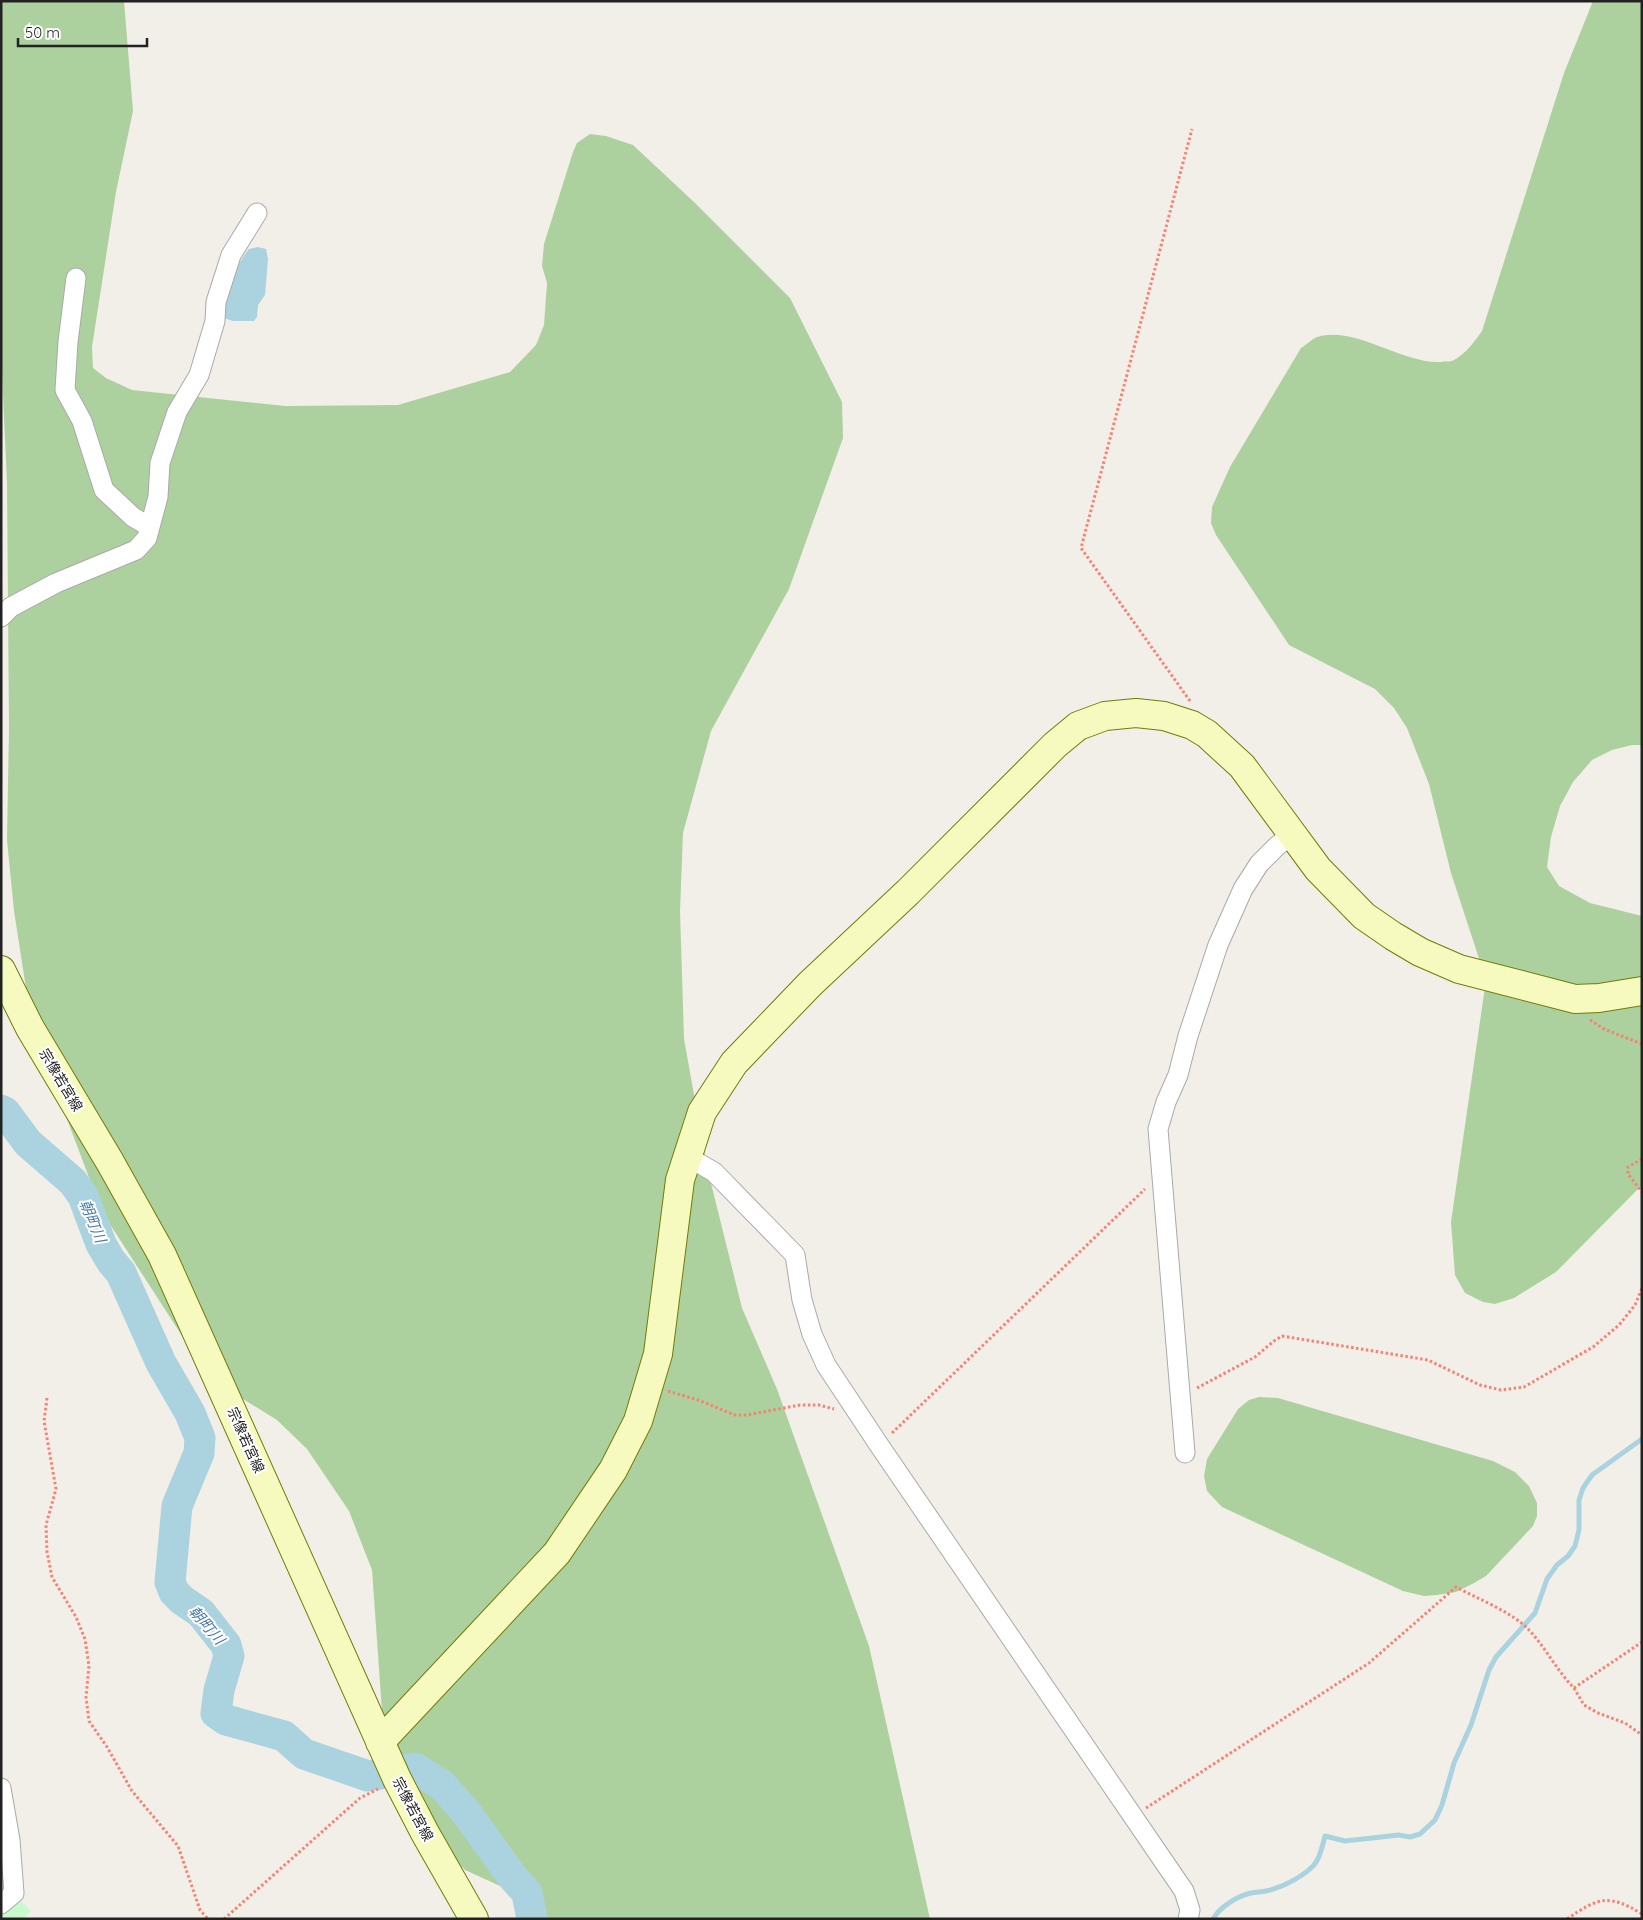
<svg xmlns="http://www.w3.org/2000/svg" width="1643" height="1920" font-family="Quicksand,'Noto Sans JP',sans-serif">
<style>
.forest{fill:#add19e}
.park{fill:#c8facc}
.water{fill:#aad3df}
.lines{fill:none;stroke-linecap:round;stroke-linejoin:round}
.stream{stroke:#aad3df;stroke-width:5}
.river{stroke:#aad3df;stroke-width:31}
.street-casing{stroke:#a9a9a9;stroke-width:21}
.secondary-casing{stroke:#707d05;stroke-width:30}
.path{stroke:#fa8072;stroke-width:3;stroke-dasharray:2.5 2.5;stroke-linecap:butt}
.street{stroke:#fff;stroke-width:19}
.secondary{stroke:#f7fabf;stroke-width:28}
.labels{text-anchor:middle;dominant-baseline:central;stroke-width:4;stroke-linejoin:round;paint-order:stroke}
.street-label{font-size:14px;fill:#222;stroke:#fff}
.water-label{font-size:15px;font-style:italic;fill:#4a7aab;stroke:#fff}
</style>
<rect width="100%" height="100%" fill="#f2efe9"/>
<path class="forest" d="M1,1h123l9,110 -17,81 -24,155 1,21 13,10 26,12 153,16 113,-1 112,-33 26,-27 8,-20 3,-42 -5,-17 2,-22 29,-92 4,-9 13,-9 16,2 27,9 61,57 96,96 52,104 1,36 -54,151 -78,142 -28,102 -3,78 4,128 23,128 35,141 35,81 92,257 61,273h-381l-20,-20 -64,-29 -32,-35 -47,-67 -14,-198 -23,-59 -42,-62 -30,-29 -52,-32 -28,-29 -95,-147 -52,-138 -22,-73 -14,-90 -7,-71 2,-112 -2,-244 -6,-135z
M1593,1h49v744h-10l-20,5 -20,10 -19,22 -13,24 -9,31 -4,30 12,19 31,17 52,13v269l-86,87 -42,26 -19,6 -12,-2 -18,-9 -10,-18 -4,-53 35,-242 -35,-107 -22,-89 -22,-56 -13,-20 -19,-19 -86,-44 -73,-110 -5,-12 1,-16 18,-40 71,-119c5,-3 11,-9 16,-11 38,-12 85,27 124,25 3,-1 8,0 11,-1 13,-6 22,-19 30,-30l82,-258z
M1259,1397l19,1 215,63 22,11 14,14 8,17v13l-4,10 -47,50 -12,7 -18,9 -19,3 -13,1 -21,-5 -181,-84 -15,-16 -3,-15 3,-17 31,-50 11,-9z"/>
<path class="park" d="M19,1899l12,12 -8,8h-22v-5z"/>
<path class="water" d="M258,247l8,2 2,10 -3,36 -7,10 -1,12 -3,4h-21l-9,-3c-3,-21 12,-54 25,-69z"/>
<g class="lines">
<path class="stream" d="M1213,1919c7,-12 24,-23 38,-26 5,-1 10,-1 15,-2 15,-3 34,-13 45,-23 9,-8 11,-21 14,-32l20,5 54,-6 11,2 10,-3 15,-14 7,-15 12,-42 17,-38 18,-55 7,-13 39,-44 12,-34 10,-14 11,-9 7,-10 4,-16v-30l4,-12 9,-13 50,-36"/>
<path class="river" d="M1,1110l4,2 23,31 45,39 10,14 18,48 10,17 10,12 40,90 29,50 10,25 -1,15 -22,53 -7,76 4,10 8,8 19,13 25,32 3,11 -10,34 -3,23 10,7 58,16 20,18 64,22 47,-8 27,17 23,26 46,64 16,18 5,26"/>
<defs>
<path id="street" d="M76,278l-8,64 -3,48 17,31 22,69 29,27 17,10
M1,617l10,-10 45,-24 80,-33 11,-12 11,-41 2,-34 17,-51 22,-37 16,-54 1,-19 15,-47 26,-42
M688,1157l26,15 81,83 7,45 10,34 14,31 53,80 305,446 6,19 -2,9
M1185,1453l-27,-324 8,-27 12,-27 10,-39 30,-91 25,-56 16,-25 18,-18 14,-11
M1,1788l9,52 4,53 -13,11"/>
<path id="secondary" d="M1,970l29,58 80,134 52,93 235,524 28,54 49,86
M380,1742l177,-189 56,-83 25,-49 20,-67 22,-174 22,-68 32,-49 76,-79 98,-92 147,-147 23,-19 27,-10 31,-3 28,3 28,9 15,9 35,32 76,103 46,47 29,20 27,16 39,17 116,30 24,-1 43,-7"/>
</defs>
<use href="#street" class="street-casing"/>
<use href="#secondary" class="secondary-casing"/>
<path class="path" d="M1190,701l-109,-153 111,-419
M1590,1020l14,9 38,15
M1642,1159l-14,8v7l14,18
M1197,1388l58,-31 19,-16 8,-5 146,24 52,25 21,5 23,-3 69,-40 26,-22 16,-20 7,-17
M668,1391l30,9 37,15h12l53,-10h19l15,4
M47,1398l-3,23 12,68 -10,36 1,27 5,25 24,40 9,22 4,27 -3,31 3,24 18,26 25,44 46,55 22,64 8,9
M892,1433l253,-244
M1574,1688l10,17 14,8 27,10 17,12
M1146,1808l223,-145 87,-76c20,11 58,26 73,43 17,18 28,41 45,58l68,-46
M224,1919l136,-121 18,-9
M1567,1919c31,-21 41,-26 75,-5"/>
<use href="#street" class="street"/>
<use href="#secondary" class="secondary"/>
</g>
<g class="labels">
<g class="street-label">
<text transform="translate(61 1080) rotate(59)">宗像若宮線</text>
<text transform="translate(246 1440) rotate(66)">宗像若宮線</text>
<text transform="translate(413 1809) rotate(62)">宗像若宮線</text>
</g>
<g class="water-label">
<text transform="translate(93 1221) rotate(67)">朝町川</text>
<text transform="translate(207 1625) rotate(49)">朝町川</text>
</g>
</g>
<rect width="1643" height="1920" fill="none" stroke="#222222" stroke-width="5"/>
<path d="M18 38v8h129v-8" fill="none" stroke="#222222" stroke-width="2.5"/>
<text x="25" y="38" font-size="15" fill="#222222" stroke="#ffffff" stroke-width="4" paint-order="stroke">50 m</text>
</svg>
